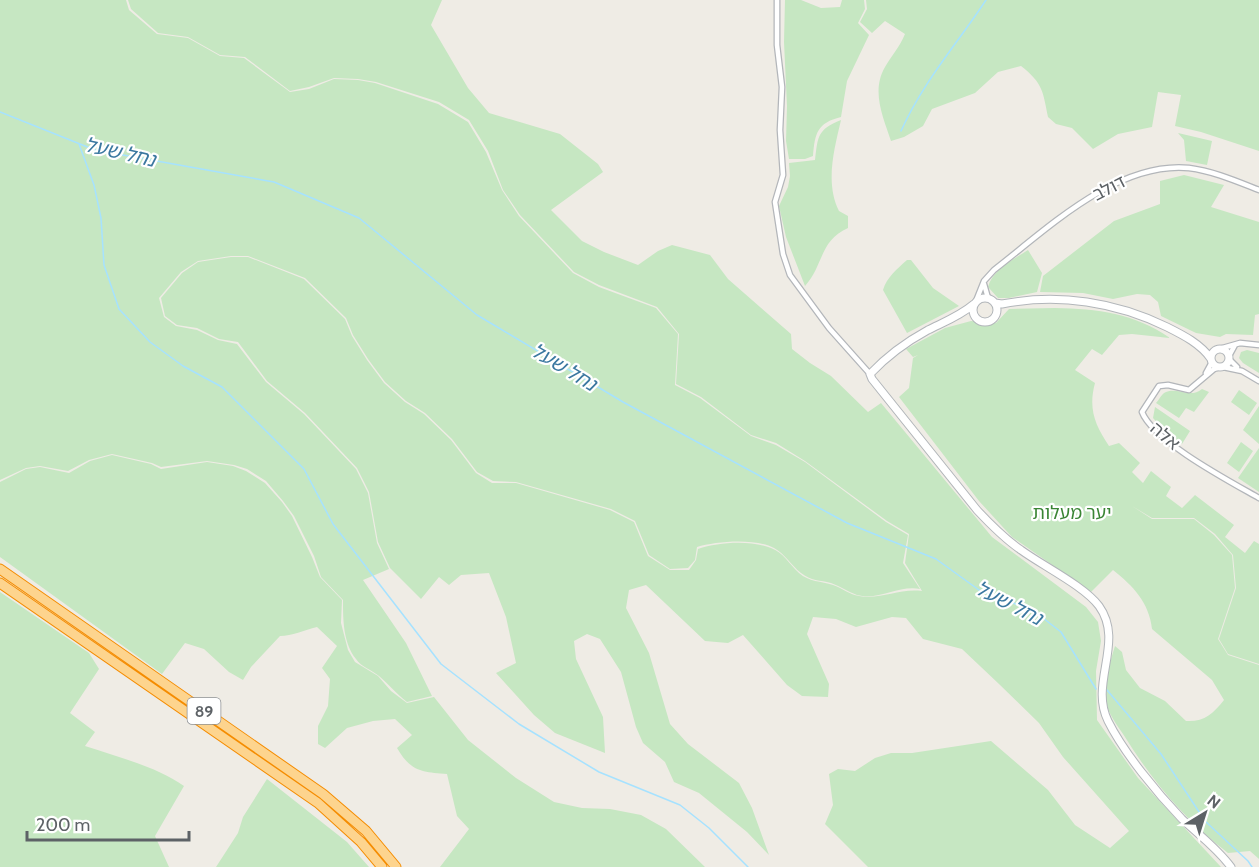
<svg xmlns="http://www.w3.org/2000/svg" width="1259" height="867" font-family="Cabin,'Noto Sans Hebrew',sans-serif">
<style>
.green{fill:#c6e7c2}
.lines{fill:none;stroke-linecap:round;stroke-linejoin:round}
.stream{stroke:#a6e2ff;stroke-width:1.5}
.street-casing{stroke:#b3b6ba;stroke-width:7}
.secondary-casing{stroke:#b2b6ba;stroke-width:9}
.highway-casing{stroke:#f58c00;stroke-width:11}
.street{stroke:#fff;stroke-width:4.5}
.secondary{stroke:#fff;stroke-width:7}
.highway{stroke:#fdd48e;stroke-width:9}
.labels{text-anchor:middle;dominant-baseline:central;stroke-width:4.5;stroke-linejoin:round;paint-order:stroke}
.shield{fill:#fff;stroke:#8e9194;stroke-width:1.5}
.shield-label{font-size:16px;font-weight:bold;fill:#5d6266}
.street-label{font-size:18px;fill:#5d6266;stroke:#fff}
.park-label{font-size:18px;fill:#3a8534;stroke:#fff}
.water-label{font-size:20px;font-style:italic;fill:#3b78a0;stroke:#fff}
</style>
<rect width="100%" height="100%" fill="#efece5"/>
<path class="green" d="M0,0h126l3,10 28,24 31,4 32,18 24,2 46,34 19,-3 25,-10 24,1 17,3 63,21 30,18 18,30 16,38 17,26 54,57 26,14 57,21 22,26 -3,51 25,13 51,38 25,9 29,17 81,60 22,13 -5,28 17,26c-22,-4 -41,12 -63,6 -9,-3 -17,-9 -26,-12 -11,-3 -20,-2 -30,-10 -10,-8 -16,-19 -27,-25 -18,-10 -58,-7 -77,-1l-2,13 -7,8 -18,1 -21,-14 -14,-34 -24,-12 -95,-27 -23,-1 -16,-9 -25,-33 -27,-26 -19,-12 -21,-19 -17,-23 -15,-24 -7,-17 -41,-40 -57,-22h-17l-33,5 -17,11 -22,26 5,19 12,9 21,4 21,10 19,4 29,38 38,32 52,55 12,24 9,50 12,26 -26,11 43,63 26,53 -25,6c-11,-9 -18,-17 -28,-26 -7,-6 -18,-9 -23,-17 -13,-16 -13,-40 -13,-59l-22,-23 -7,-21 -20,-40 -11,-15 -17,-20 -19,-12 -13,-4 -27,-4 -46,6 -9,-4 -40,-9 -23,6 -21,11 -28,-5 -14,2 -26,12z
M128,0h314l-11,25 37,63 21,25 71,21 38,30 5,8 -52,38 31,31 22,11 34,13 20,-14 14,-6 38,10 18,24 63,55 1,15 18,14 21,13 37,36 13,-9 111,134 94,70 12,15 3,19 -5,30 1,49 41,58 83,89h-353l-43,-43 8,-19 -4,-31 9,-5 17,2 20,-13 16,-5h21l79,-12 57,49 27,35 35,23 19,-17 -66,-74 -24,-34 -40,-39 -37,-35 -39,-10 -17,-21 -14,-1 -36,10 -20,-8 -23,-2 -6,17 22,50 -1,13 -26,-1 -15,-11 -44,-50 -15,8 -23,-2 -59,-56 -17,5 -3,18 23,45 21,71 18,20 51,39 13,25 17,47 -22,-23 -48,-39 -25,-11 -9,-20 -22,-19 -7,-16 -15,-55 -21,-33 -13,-5 -13,7 2,18 27,58 2,36 -50,-20 -21,-18 -38,-42 20,-10 -10,-46 -17,-44 -28,2 -12,10 -10,-8 -18,22 -31,-31 -12,-26 -9,-50 -12,-24 -52,-55 -38,-32 -29,-39 -19,-3 -22,-11 -20,-3 -12,-9 -4,-18 21,-25 16,-11 33,-5h17l56,22 41,40 7,17 15,24 17,23 21,19 19,12 27,26 25,33 16,10h24l94,27 24,12 14,34 22,14h19l7,-10 2,-11c21,-7 52,-9 73,-1 12,4 19,17 28,25 10,9 22,8 34,12 9,3 17,10 26,11 22,4 40,-8 63,-5l-17,-28 4,-29 -22,-13 -82,-60 -29,-18 -25,-8 -50,-38 -25,-13 3,-50 -22,-27 -58,-22 -25,-13 -54,-57 -17,-25 -15,-39 -19,-31 -30,-18 -63,-20 -18,-3 -24,-1 -25,9 -19,4 -45,-34 -25,-2 -32,-18 -30,-4 -27,-24z
M785,0h16l20,8 19,-1 2,-7h22l1,9 -7,14 11,12 -22,46 -6,36c-24,6 -26,16 -28,39l-8,3h-16l-3,-18 1,-35 -3,-64z
M866,0h393v151l-58,-19 -26,-6 6,-31 -23,-3 -6,35 -34,7 -25,15 -21,-21 -16,-4 -8,-7c-5,-25 -5,-34 -27,-51l-23,6 -23,21 -43,16 -9,17 -19,11 -13,4c-8,-24 -20,-50 -6,-74 7,-12 14,-19 20,-33l-20,-13 -13,12 -12,-11 7,-13z
M841,120c-7,30 -16,63 -2,91l9,5v12c-29,13 -24,37 -43,58l-19,-49 -7,-31 9,-19 2,-11 -1,-13 26,-3c3,-24 2,-30 26,-40z
M1178,133l34,8 -5,24 -21,-4 -2,-21z
M1184,175l40,10 -13,22 48,15v92l-4,1 -2,20 -27,-1 -6,3 -24,-4 -35,-17 -3,-14 -8,-7 -13,-1 -24,5 -30,-6 -43,-1 3,-16 71,-55 46,-17v-23z
M1028,250l14,23 -5,19 -28,6h-11l-10,-11c4,-17 26,-28 40,-37z
M907,260h4l22,28 26,18 -52,27 -24,-43c4,-13 14,-21 24,-30z
M1055,308c43,1 79,5 115,30l-38,-4 -13,1 -17,20 -10,-6 -17,21 20,13c-7,26 0,42 14,63l10,-3 21,20 -8,9 11,11 8,-12 20,16 -5,9 16,12 13,-13 39,30 -9,12 20,16 9,-12 5,3v120l-31,-10 -9,-15 17,-51 -3,-33 -18,-21 -21,-16h-42l-20,-12 20,13h42l20,16 18,20 3,33 -17,51 10,16 31,10v194l-9,-8 -22,2c-42,-32 -75,-71 -103,-116 -7,-11 -18,-24 -19,-37 -3,-18 4,-37 9,-54l7,6 4,18 14,18 25,13 21,20c18,1 27,-7 38,-21l-12,-20 -60,-51c-3,-27 -19,-43 -39,-59l-22,22 -79,-55 -33,-36 -80,-104 10,-9 4,-30 5,-3 -5,2 -7,-8 39,-21 26,-7 25,2 13,-14z
M1247,350l12,3v20l-16,-10 -4,-5 2,-6z
M1202,389l7,3 -15,20 -8,-4 -7,10 -23,-15c3,-3 6,-10 10,-11 12,-5 24,7 36,-3z
M1239,390l18,13 -8,12 -18,-13z
M1259,406v38l-16,-14z
M1155,407l35,24 -8,13 -19,-15 -10,-11z
M1241,442l12,9 -14,21 -12,-9z
M1259,448v44l-21,-14z
M112,455l39,9 10,5 46,-7 26,4 13,5 19,12 17,19 10,14 20,41 8,20 22,23 -1,23 7,27 7,12 23,14 13,15 16,12 27,-6 34,43 48,38 38,24 28,6 28,1 31,6 25,14 39,38h-265l29,-38 -12,-13 -10,-42c-25,-2 -36,-2 -50,-26l15,-13 -17,-16 -22,2 -26,7 -22,20 -7,-4v-18l10,-20 2,-27 -8,-11 15,-22 -20,-19c-13,3 -25,9 -37,9l-29,31 -8,13 -14,-8 -25,-23 -19,-6 -23,31 -162,-117v-75l26,-13 14,-2 29,6 21,-12z
M0,592l89,61 10,16 -29,44 25,19 -10,14c33,11 70,20 99,40l-29,50 14,31h-169z
M267,779l80,63 22,25h-153l22,-34 5,-16z"/>
<g class="lines">
<path class="stream" d="M0,112l95,38 179,32 85,36 118,97 146,87 224,121 89,36 43,31 55,21 27,21 35,57
M901,131c22,-49 56,-87 85,-131
M79,144l15,41 7,33 3,47 15,44 31,33 33,24 39,21 82,82 29,55 108,140 78,60 80,48 81,33 29,23 39,39
M1107,690l54,64 44,67 43,40 4,6"/>
<defs>
<path id="street" d="M777,0v45l5,42 -2,43 3,45 -8,27 8,52 7,21 39,53 41,46
M984,284l4,14
M976,301l8,-20 10,-11c53,-41 123,-109 195,-102 24,3 47,13 70,22
M1219,349l21,-6 19,2
M1229,356l6,-11
M1229,359l8,8
M1220,367l-6,2 -25,21 -21,-5 -9,1 -17,26c11,29 89,70 117,86
M1223,367l19,4 17,10
M1206,373l6,-11"/>
<path id="secondary" d="M973 310a12 12 0 1 1 24 0a12 12 0 1 1-24 0Z
M995,303l7,1c57,-11 114,-2 165,23 16,8 34,17 44,32
M974,304c-14,12 -30,18 -46,26 -22,12 -41,26 -58,44l2,5 105,131c14,15 28,29 44,40 22,16 63,36 78,56 26,36 -10,77 9,115 16,32 49,72 74,98 17,16 35,29 49,48
M1211 358a9 9 0 1 1 18 0a9 9 0 1 1-18 0Z"/>
<path id="highway" d="M0,569l323,225 43,37 30,36
M0,583l318,220 43,39 21,25"/>
</defs>
<use href="#street" class="street-casing"/>
<use href="#secondary" class="secondary-casing"/>
<use href="#highway" class="highway-casing"/>
<use href="#street" class="street"/>
<use href="#secondary" class="secondary"/>
<use href="#highway" class="highway"/>
</g>
<g class="labels">
<rect class="shield" x="187.5" y="698" width="33" height="26" rx="4.5"/>
<g class="shield-label">
<text x="204" y="711">89</text>
</g>
<g class="street-label">
<text transform="translate(1109 188) rotate(-27)">דולב</text>
<text transform="translate(1165 436) rotate(40)">אלה</text>
</g>
<g class="park-label">
<text x="1072" y="513">יער מעלות</text>
</g>
<g class="water-label">
<text transform="translate(120 152) rotate(13)">נחל שעל</text>
<text transform="translate(564 367) rotate(31)">נחל שעל</text>
<text transform="translate(1009 603) rotate(27)">נחל שעל</text>
</g>
</g>
<g transform="translate(1205 813) rotate(38)" stroke="#ffffff" stroke-width="4.5" paint-order="stroke">
<path d="M0-4.5L10 22L0 15L-10 22Z" fill="#5d6266"/>
<text y="-9" font-size="16" font-weight="bold" text-anchor="middle" fill="#5d6266">N</text>
</g>
<path d="M27 831v9h162v-9" fill="none" stroke="#5d6266" stroke-width="3"/>
<text x="36" y="831" font-size="18" fill="#5d6266" stroke="#ffffff" stroke-width="4.5" paint-order="stroke">200 m</text>
</svg>
